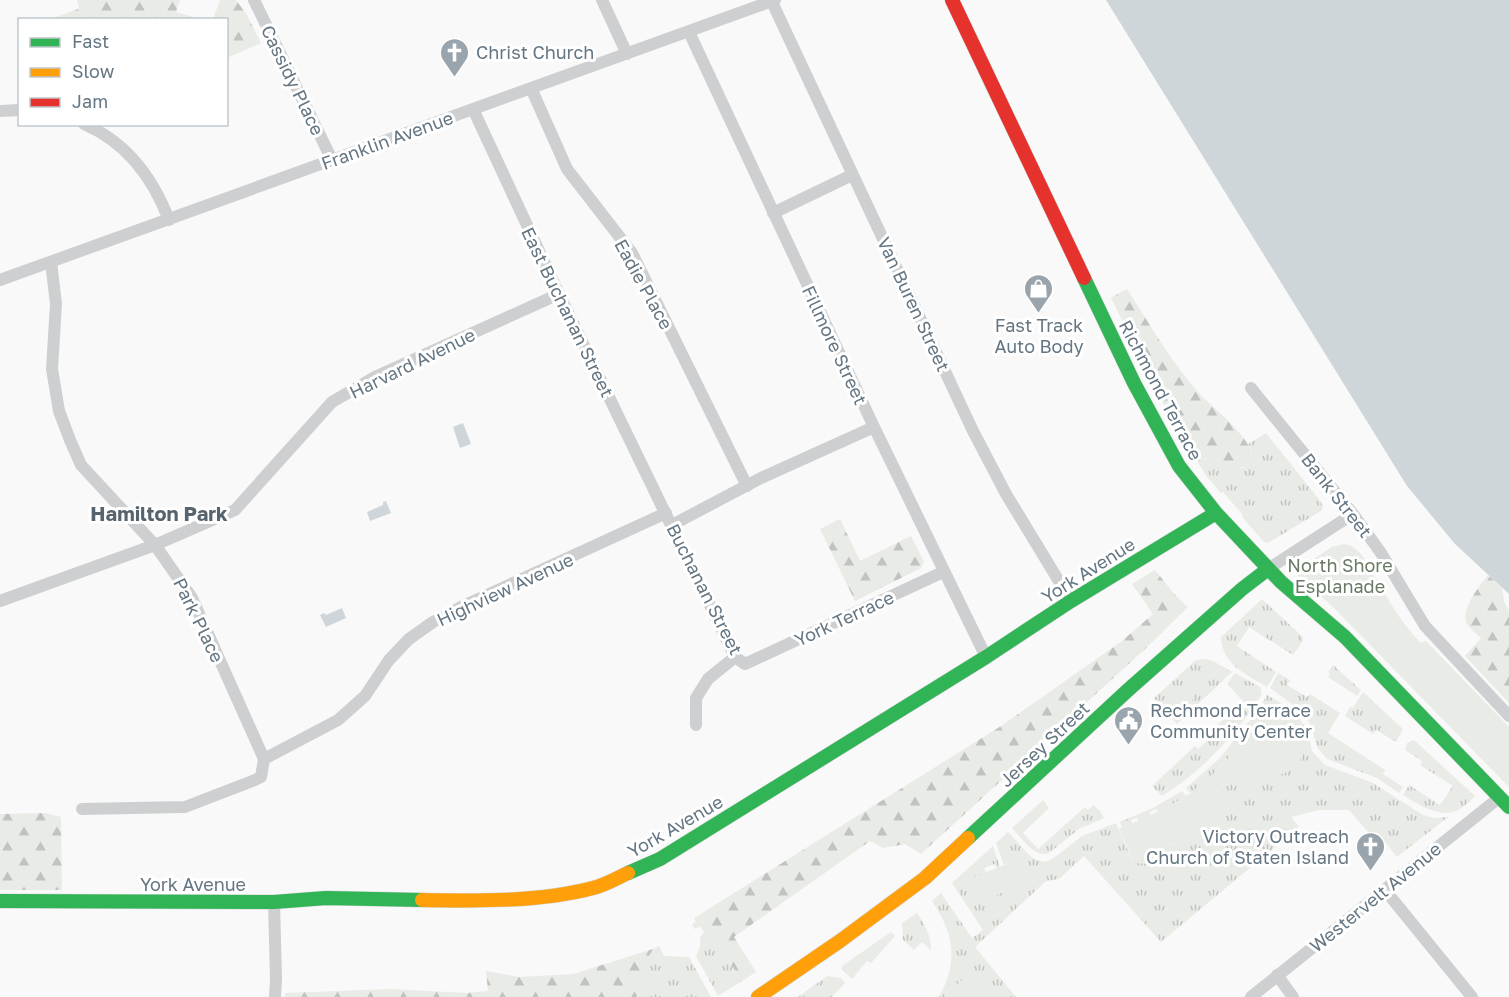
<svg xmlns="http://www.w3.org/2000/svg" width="1509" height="997" font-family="'Golos Text',sans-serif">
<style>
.grass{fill:url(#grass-tufts)}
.forest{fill:url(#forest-firs)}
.green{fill:#e8ebe6}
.water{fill:#ced6d9}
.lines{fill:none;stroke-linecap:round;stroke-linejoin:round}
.fast-casing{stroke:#d5d6d7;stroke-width:15}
.slow-casing{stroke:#d5d6d7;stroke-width:15}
.jam-casing{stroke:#d5d6d7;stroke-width:15}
.street{stroke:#cecfd0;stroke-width:12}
.fast{stroke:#30b455;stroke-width:14}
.slow{stroke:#ff9f0a;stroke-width:14}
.jam{stroke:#e5322d;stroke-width:14}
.labels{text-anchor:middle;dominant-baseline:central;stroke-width:6;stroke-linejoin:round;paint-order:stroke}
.poi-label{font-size:18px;fill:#657683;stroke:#fff;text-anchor:start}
.street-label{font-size:18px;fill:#657683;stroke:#fff}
.park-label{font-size:18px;fill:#687a64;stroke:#fff}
.neighbourhood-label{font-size:20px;font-weight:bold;fill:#57646e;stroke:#fff}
</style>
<defs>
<pattern id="grass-tufts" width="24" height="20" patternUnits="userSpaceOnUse" patternTransform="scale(1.5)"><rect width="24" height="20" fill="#e8ebe6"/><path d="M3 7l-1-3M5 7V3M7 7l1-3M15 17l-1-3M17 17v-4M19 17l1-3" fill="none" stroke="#c0c3c0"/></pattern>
<pattern id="forest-firs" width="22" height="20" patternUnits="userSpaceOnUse" patternTransform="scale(1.5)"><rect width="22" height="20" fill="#e8ebe6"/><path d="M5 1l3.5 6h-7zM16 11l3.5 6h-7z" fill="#c0c3c0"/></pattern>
</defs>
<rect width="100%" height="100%" fill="#f9f9f9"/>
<path class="grass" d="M1266,433l55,69 2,6 -2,3 -53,32 -4,-1 -21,-24 -1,-4 -19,-22 -2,1 -14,-16 -12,-19 19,1 28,9 6,-3 4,-12 -4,-9z
M1262,599l40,37 1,5 -10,14 -44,-28 -12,19 39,26 -9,15c-21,-13 -45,-22 -46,-50z
M1205,659l8,2 19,11 -55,52 -5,-6 22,-20 -12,-12 -21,19 -7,-7 42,-38z
M1333,665l28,25 -4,6 -29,-19 2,-3 -2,-2z
M1235,673l25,14 2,7c-27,41 -58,76 -100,102l-10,-10 43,-40 3,3 17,-16 -2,-4 30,-28 -16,-17z
M1278,673l12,7 -3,5 20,12 3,-3 30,19 -12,20 57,37 -2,4 20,13 -4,6 -22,-15 -50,-19 -10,-12 -6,-22 -11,-15 -30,-22z
M1363,692l40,37 -7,13 -20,-12 -3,4 -28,-18 5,-9 3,1z
M1267,695l24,14 6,6 11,17 4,19 13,14 48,18 50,32 11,3 14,-1 -51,40 -19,-24h-9l-20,-23h-30l-28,7 8,10 -138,115 -77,-86 -25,23 -13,2 -71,66 41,50h-29l-4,-9 -13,-13 -22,16 -3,6h-6c20,-36 15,-63 -7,-96l9,-8 31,45 11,-8 -31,-47 41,-37 7,21 -4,1 -1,-4 -11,4 2,5 -16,6 45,-18 -11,4 -8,-22 12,-11 23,25 5,3 10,2 9,-5 27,-21 34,-13 16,37h16l-1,-5 1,-3 3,1 19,-7 1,-3 4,1 20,-12 18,-22 6,-24 9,-3 14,5 17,-8 30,-9 13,-15c1,-28 -14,-44 -38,-51l-1,-3z
M1261,709l4,2c-22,29 -44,62 -75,82l-4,-5 34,-30 38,-48z
M1413,740l2,1 60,55c-5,5 -12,12 -19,15 -17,7 -39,-7 -53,-16l6,-10 31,20 13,-19 -33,-21 2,-4 -17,-11 2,-7z
M1182,791l4,5 -28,17 -2,-4 -6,3 1,3 -12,6 -2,-3 -6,2 1,4 -10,4 -2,-6 33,-14z
M1043,800l6,8 -26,25 15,16 47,-42 3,3 6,-5 4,5 1,-1 5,9 -25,11 -30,24c-15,6 -27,-15 -37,-25z
M917,913c8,12 14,22 14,37l-9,-8 -8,8 -11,-10 -1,-17z
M699,915l43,66 -24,15 -22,-40 4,-10v-8l4,-6 -4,-6 -5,3 -3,-5 4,-2 -2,-4z
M891,932l4,4 -24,27 -4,-2 -15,18 -10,-9v-4z
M659,946l5,10 25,1 22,40h-75l10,-14 -5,-12 12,-22z
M827,976l14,2 4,5 -13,14h-34z"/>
<path class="forest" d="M77,0h103l-4,12 24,7h-149l27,-10 1,-3z
M220,0h16l11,15 14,28 -34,15 -1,-38 -13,-1z
M1127,289c24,37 51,85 83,115 11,10 48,41 41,57 -6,14 -28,0 -37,-2 -6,-1 -13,-1 -19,-1l-26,-43 -58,-117z
M840,519l20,42 51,-25 13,26 -3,6 -66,33 -35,-72z
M1155,570l21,26 12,11 -44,43 -223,204 -16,-10 -22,4 -13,-7 -136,96 22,35 -14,9 -43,-66 302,-189 121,-85 31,-27 -21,-30z
M1488,575l14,13 2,13 5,10v92l-44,-47 16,-18c-4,-4 -11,-9 -14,-14 -8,-13 14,-40 21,-49z
M46,813l15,4 1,73h-62v-76z
M653,949l-12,22 5,12 -10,14h-351v-4l107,-4 74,4 22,-2 -2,-20 33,6 54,-3z"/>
<path class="green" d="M1344,544l8,2 9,8c20,30 34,63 60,89l5,-2 83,86v60l-175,-179 -40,-36 38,-25z
M1182,685l12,13 -22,20 -11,-13z
M1268,706c8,4 18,8 24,15 11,12 17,41 -2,50 -15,7 -33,8 -48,17l-14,-5 -7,2 -4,6 5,10 -40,46 -3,2 -5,-6h-3l-1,3 4,7 -18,9 -5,-9 -2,-1 -2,3 2,9 -15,-1 -15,-34c34,-14 70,-30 97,-57 19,-20 36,-43 52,-66z
M1015,861l9,23 -45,18 -10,-23z
M970,975l13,13 4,9h-42l3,-6z"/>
<path class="water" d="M1106,0h403v594l-54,-50 -48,-58z
M463,423l8,21 -11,4 -7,-21z
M386,501l5,12 -21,8 -3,-9 16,-7v-3z
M342,608l4,10 -20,9 -6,-12 4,-2 2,2z"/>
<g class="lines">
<defs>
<path id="fast" d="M1084,278l50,105 45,83 37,47 65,69 64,55 164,170
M968,838l160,-148 114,-101 26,-20
M628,873l32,-14 326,-202 85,-56 145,-88
M0,901l274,1 52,-4 96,2"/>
<path id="slow" d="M422,900c54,1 119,2 171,-12 12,-3 24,-10 35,-15
M758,997l82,-56 85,-63 43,-40"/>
<path id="jam" d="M952,0l132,278"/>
</defs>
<use href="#fast" class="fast-casing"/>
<use href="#slow" class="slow-casing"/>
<use href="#jam" class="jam-casing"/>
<path class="street" d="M254,0l78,160
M602,0l25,54
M771,0l202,431 33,63 65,107
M689,32l185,395 112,230
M531,88l36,81 65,84 115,233
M473,109l86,185 176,363 10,7 198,-92
M0,111l20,-1
M84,124c42,18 69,54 85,96
M773,213l79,-38
M51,262l5,42 -4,65 7,42 11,29 11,25 74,80 37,53 72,161
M0,280l775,-280
M1251,388l102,126 28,39 44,73 84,90
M672,525l89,-47 113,-51
M1268,569l85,-55
M0,601l155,-56 80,-35 97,-108 43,-25 184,-83
M696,725v-27l12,-19 27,-22
M82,809l103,-2 70,-27 6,-3 3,-18 74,-39 27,-24 24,-36 20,-21 24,-17 28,-15 205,-94
M1385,890l87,107
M274,902l2,77 -1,18
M1277,975l16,22
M1251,997l249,-200"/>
<use href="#fast" class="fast"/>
<use href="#slow" class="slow"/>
<use href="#jam" class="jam"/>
</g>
<defs>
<symbol id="church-pin" viewBox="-11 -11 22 30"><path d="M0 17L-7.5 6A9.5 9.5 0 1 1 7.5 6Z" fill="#99a4ac" stroke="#fff"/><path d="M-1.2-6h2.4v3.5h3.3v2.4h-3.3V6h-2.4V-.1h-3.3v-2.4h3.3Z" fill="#fff"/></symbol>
<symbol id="shop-pin" viewBox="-11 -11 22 30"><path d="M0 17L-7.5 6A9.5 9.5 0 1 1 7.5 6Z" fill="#99a4ac" stroke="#fff"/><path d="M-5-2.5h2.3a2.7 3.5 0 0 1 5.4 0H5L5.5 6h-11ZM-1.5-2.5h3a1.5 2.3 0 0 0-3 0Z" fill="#fff"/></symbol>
<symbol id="civic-pin" viewBox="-11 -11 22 30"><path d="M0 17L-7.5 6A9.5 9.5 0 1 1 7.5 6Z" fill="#99a4ac" stroke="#fff"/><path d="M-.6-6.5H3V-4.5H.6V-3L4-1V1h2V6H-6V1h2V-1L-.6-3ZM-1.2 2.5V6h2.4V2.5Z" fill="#fff"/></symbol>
</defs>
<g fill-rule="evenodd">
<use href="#church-pin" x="438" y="36" width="33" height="45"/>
<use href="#shop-pin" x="1022" y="272" width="33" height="45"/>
<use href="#civic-pin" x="1112" y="704" width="33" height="45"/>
<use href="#church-pin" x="1354" y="830" width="33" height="45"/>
</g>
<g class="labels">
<g class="poi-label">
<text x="476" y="52">Christ Church</text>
<text x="1039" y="325" text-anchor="middle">Fast Track<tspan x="1039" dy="21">Auto Body</tspan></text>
<text x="1150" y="710">Rechmond Terrace<tspan x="1150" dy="21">Community Center</tspan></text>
<text x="1349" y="836" text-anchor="end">Victory Outreach<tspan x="1349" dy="21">Church of Staten Island</tspan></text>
</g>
<g class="street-label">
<text transform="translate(293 80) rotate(64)">Cassidy Place</text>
<text transform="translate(387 140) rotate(-20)">Franklin Avenue</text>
<text transform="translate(644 284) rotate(61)">Eadie Place</text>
<text transform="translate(914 304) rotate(65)">Van Buren Street</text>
<text transform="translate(568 312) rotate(64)">East Buchanan Street</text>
<text transform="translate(835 345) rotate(65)">Fillmore Street</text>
<text transform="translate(412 363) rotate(-26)">Harvard Avenue</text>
<text transform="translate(1161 390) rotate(62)">Richmond Terrace</text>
<text transform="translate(1337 495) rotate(52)">Bank Street</text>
<text transform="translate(1088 570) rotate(-32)">York Avenue</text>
<text transform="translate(505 589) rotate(-25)">Highview Avenue</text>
<text transform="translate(705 589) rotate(63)">Buchanan Street</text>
<text transform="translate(844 618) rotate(-25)">York Terrace</text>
<text transform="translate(199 620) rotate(64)">Park Place</text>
<text transform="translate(1044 744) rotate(-43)">Jersey Street</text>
<text transform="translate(675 826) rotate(-30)">York Avenue</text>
<text x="193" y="884">York Avenue</text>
<text transform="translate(1375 897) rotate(-39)">Westervelt Avenue</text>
</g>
<g class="park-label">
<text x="1340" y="565">North Shore<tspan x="1340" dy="21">Esplanade</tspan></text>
</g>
<g class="neighbourhood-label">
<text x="159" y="513">Hamilton Park</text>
</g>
</g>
<rect x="18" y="18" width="210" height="108" fill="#ffffff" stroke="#c1c8cd" stroke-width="1.5"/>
<rect x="30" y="38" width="30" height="9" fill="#30b455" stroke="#c1c8cd" stroke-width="1.5"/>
<text x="72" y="48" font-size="18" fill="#657683">Fast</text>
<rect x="30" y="68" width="30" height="9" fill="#ff9f0a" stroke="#c1c8cd" stroke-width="1.5"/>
<text x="72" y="78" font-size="18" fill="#657683">Slow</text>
<rect x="30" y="98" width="30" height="9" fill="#e5322d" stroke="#c1c8cd" stroke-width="1.5"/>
<text x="72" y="108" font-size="18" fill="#657683">Jam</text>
</svg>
